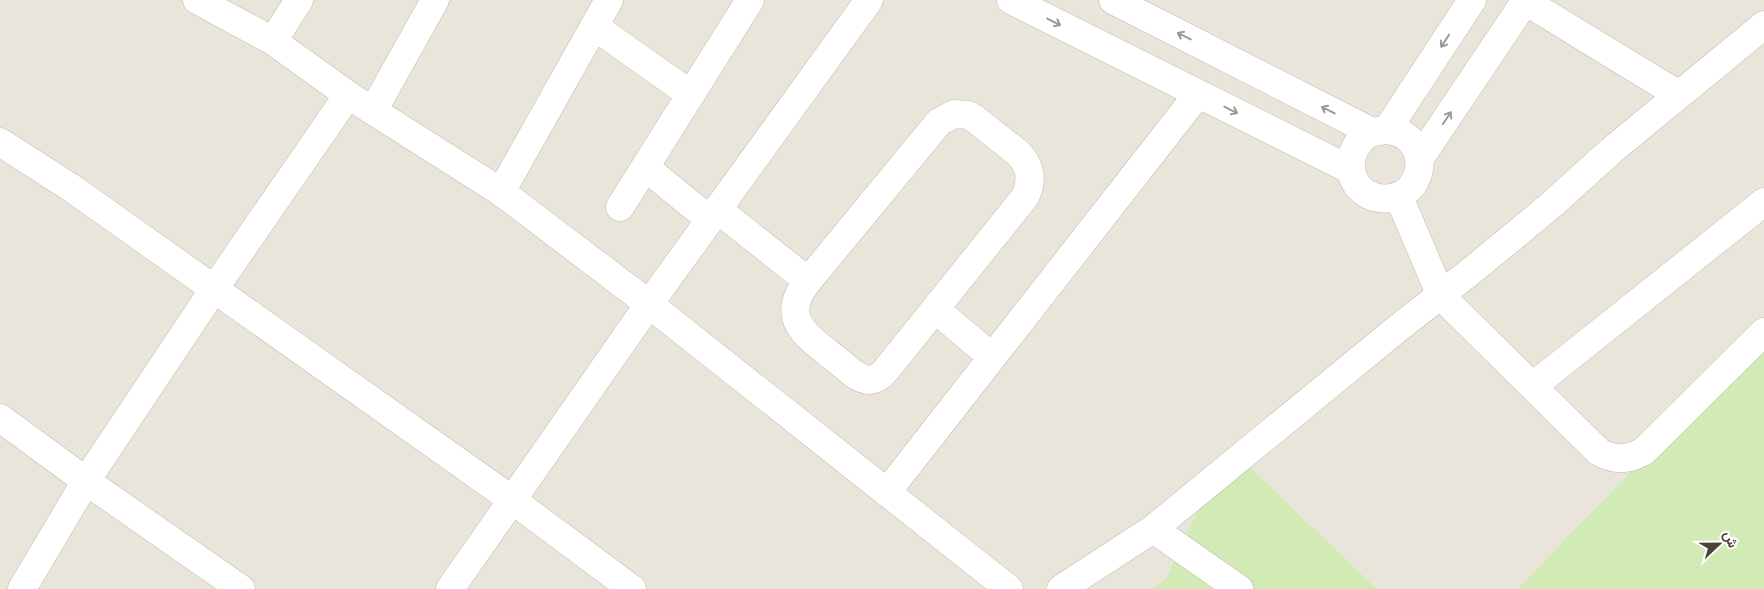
<svg xmlns="http://www.w3.org/2000/svg" width="1764" height="589" font-family="'Work Sans',Vazirmatn,sans-serif">
<style>
.residential{fill:#eae5da}
.green{fill:#d2eab5}
.lines{fill:none;stroke-linecap:round;stroke-linejoin:round}
.minor-casing{stroke:#c2bbae;stroke-width:29}
.minor{stroke:#fff;stroke-width:28}
.oneway{stroke:#9c9892}
</style>
<rect width="100%" height="100%" fill="#f6f3ec"/>
<path class="residential" d="M0,0h1764v334l-247,255h-140l-149,-143 -62,132 -14,11h-1152z"/>
<path class="green" d="M1764,334v255h-247z
M1228,446l149,143h-225l14,-11z"/>
<g class="lines">
<defs>
<path id="minor" d="M197,0l76,41 75,54 153,97 148,112 360,285
M1011,0l340,170
M1113,0l259,132
M1525,1l154,94
M594,26l96,68
M273,41l26,-41
M373,111l62,-111
M954,114l14,1 7,4 43,34c13,13 15,28 7,44l-139,173c-4,5 -9,9 -16,10 -13,0 -24,-13 -33,-20 -28,-22 -60,-41 -29,-79l131,-159z
M1387,130c5,1 11,2 15,4 17,10 22,30 13,47 -11,21 -43,24 -58,4 -12,-18 -5,-44 15,-53 4,-1 10,-1 15,-2l85,-130
M0,142l70,45 441,312 121,90
M1420,158l106,-158
M645,167l65,53
M501,192l108,-192
M1399,197l42,99 158,156c17,9 29,8 45,-1l120,-119
M620,207l130,-207
M717,209l91,72
M935,309l57,48
M1533,386l231,-184
M0,418l86,63 155,108
M887,492l311,-398
M1153,529l86,60
M22,589l64,-108 128,-192 134,-194
M450,589l199,-285 220,-304
M1061,589l92,-60 244,-200 78,-61 75,-62 62,-56 152,-125"/>
</defs>
<use href="#minor" class="minor-casing"/>
<use href="#minor" class="minor"/>
</g>
<defs><path id="oneway-shaft" d="M-6 0H5M1.5-3L5.5 0L1.5 3" fill="none" stroke-width="1.6" stroke-linecap="round" stroke-linejoin="round" transform="scale(1.25)"/></defs>
<g class="oneway">
<use href="#oneway-shaft" transform="translate(1054 22) rotate(27)"/>
<use href="#oneway-shaft" transform="translate(1184 36) rotate(-153)"/>
<use href="#oneway-shaft" transform="translate(1445 41) rotate(123)"/>
<use href="#oneway-shaft" transform="translate(1231 110) rotate(27)"/>
<use href="#oneway-shaft" transform="translate(1328 110) rotate(-153)"/>
<use href="#oneway-shaft" transform="translate(1447 118) rotate(-56)"/>
</g>
<g transform="translate(1719 544) rotate(68)" stroke="#ffffff" stroke-width="4" paint-order="stroke">
<path d="M0-4L9 19L0 12L-9 19Z" fill="#4b4439"/>
<text y="-8" font-size="14" font-weight="bold" text-anchor="middle" fill="#4b4439">ش</text>
</g>
</svg>
